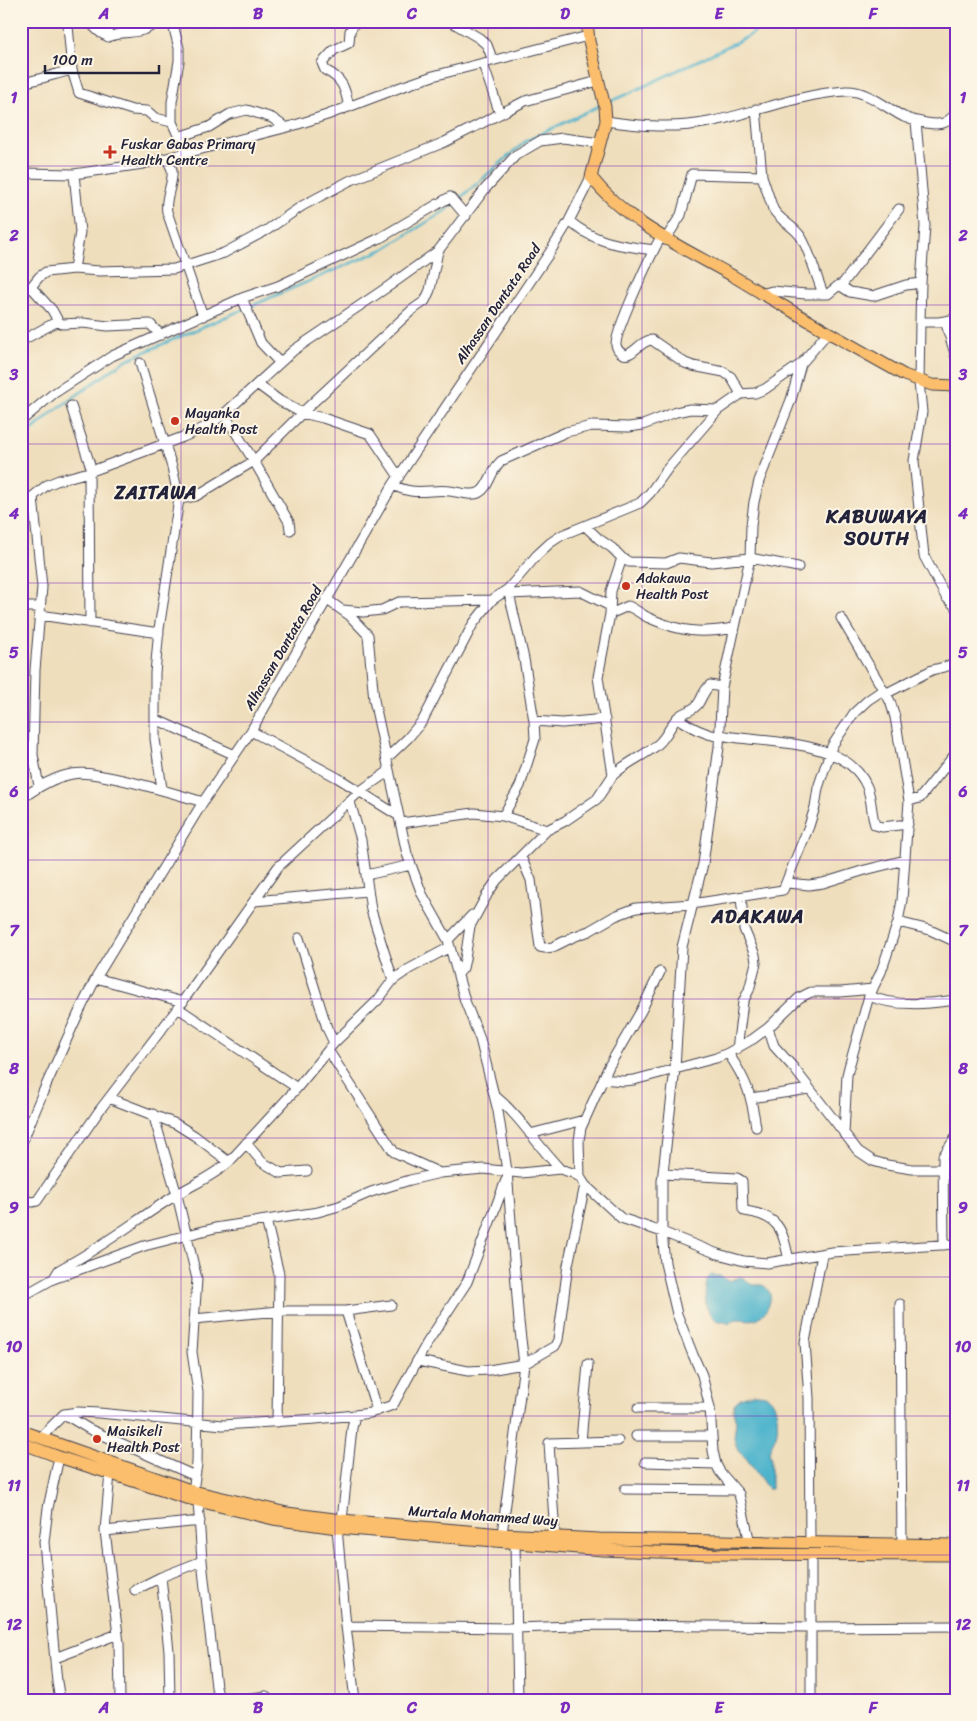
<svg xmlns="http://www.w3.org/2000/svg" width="977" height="1721" font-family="Sriracha,sans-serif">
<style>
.water{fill:#4eb4cc;stroke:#386b84}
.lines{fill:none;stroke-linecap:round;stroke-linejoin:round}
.stream{stroke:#4eb4cc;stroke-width:2.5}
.minor-casing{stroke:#413e4e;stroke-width:11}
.major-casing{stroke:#413e4e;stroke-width:13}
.minor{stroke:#fff;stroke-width:9}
.major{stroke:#fabe6d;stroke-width:11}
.grid{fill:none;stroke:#7b2cbf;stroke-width:1;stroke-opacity:0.55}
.poi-dot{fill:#c8321e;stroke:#fcf5e5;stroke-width:2}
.labels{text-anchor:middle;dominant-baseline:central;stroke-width:4;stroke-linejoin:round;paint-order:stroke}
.poi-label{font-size:14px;fill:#22223b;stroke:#fcf5e5;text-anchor:start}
.street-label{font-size:14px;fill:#22223b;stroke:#fcf5e5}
.district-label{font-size:19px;font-weight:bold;letter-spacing:1px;fill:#22223b;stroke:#fcf5e5}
.neatline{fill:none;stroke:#7b2cbf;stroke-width:2}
.grid-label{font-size:16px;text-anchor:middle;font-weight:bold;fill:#7b2cbf}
</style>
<rect width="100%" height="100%" fill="#fcf5e5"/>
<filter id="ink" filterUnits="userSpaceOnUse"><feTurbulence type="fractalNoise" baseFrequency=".02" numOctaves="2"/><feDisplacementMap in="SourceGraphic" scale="10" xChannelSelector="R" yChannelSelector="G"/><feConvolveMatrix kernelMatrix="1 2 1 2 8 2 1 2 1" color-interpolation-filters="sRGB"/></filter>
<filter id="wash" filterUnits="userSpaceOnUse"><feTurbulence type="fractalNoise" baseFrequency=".0096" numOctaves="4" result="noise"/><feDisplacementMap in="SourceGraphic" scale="20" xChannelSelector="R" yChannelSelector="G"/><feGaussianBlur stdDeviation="1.12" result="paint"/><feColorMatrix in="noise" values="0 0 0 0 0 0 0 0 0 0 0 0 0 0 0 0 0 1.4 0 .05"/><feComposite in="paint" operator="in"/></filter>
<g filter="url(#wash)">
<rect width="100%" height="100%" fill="#efdebc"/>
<path class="water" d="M711,1275l9,1 9,5c4,-1 8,-3 11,-4 5,0 6,4 9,6 5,4 10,0 15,3 12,8 5,23 -3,30 -7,6 -15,3 -23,3 -4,0 -7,3 -10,5l-3,-3c-22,3 -22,-29 -17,-43z
M753,1394c5,0 12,0 16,3 9,7 10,29 7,39 -2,5 -5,10 -7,15l2,9v29h-3l-22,-31 -8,-7 -4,-13 2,-17 -3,-10 1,-7 6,-6z"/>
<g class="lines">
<path class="stream" d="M606,103l24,-10 117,-56 26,-16
M457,201l69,-60 75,-36
M249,307l135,-58 64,-40 5,-4
M21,440l32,-28 73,-52 118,-51"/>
</g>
</g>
<g filter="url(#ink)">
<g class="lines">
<defs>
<path id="minor" d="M77,21l-9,3v2l4,44 7,23 53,17 15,1 8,7 17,4
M88,21c5,4 12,14 19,15 4,1 11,-2 15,-3 19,-2 21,-1 38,-12
M106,21l2,16
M172,21l7,27v13l-7,41v20l5,11 4,3 5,17
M450,21l29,17 8,7 6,16
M483,64l17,50
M21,83c18,-3 34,-9 51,-13
M349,107c-4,-19 -6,-28 -24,-37l-3,-7 12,-13 15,-7 1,-12 6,-10
M756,109l6,67 11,33c7,12 21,17 28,28 9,14 15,40 22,56
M21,120l1,5 -1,15
M606,121c34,5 69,8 103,1 46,-9 89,-28 137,-31 21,-1 40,17 58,26 7,3 15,5 22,6 14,2 20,2 30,-10
M916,121l9,105 -4,57 -1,39 -1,60 3,30 -8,49 10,95 22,41 10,10
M181,136l28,-9 21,-13 17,-4 25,8 13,9
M167,158c1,4 4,8 5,12 2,13 -8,28 -5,42l36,104
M21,173l53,1 69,-10 149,-38 35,-11 74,-28 32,-11 155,-40
M74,174l6,58 -6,37
M569,221c28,23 51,24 84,29
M661,237c-9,15 -46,94 -45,108 1,4 3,7 7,9 9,4 17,-14 29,-14l33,23 8,3 31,6 7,5 10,17
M665,240l16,-25 11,-41 70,2
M841,286l58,-77
M31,287l21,23 6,11 4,3 21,-1 25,3 42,-2 11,11
M21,292l10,-5 8,-10 7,-5 28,-3 25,2 75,-2 50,-16 43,-23 35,-24 47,-25 96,-39 80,-41 73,-20
M761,294l11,-3 34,3h22l11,-9 11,7 23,4 33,-11 15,-2
M242,298l19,45 18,19
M945,321l11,36
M920,322h19l17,-3
M21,341l37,-20
M140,363l32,104 7,32 -20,130 -4,44v66l7,50
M257,384l23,17 22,12 21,5 47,16 29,43
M71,406l21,65
M224,414l30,47 35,61 1,8
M21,421l32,-27 59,-38 130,-58 36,-12 102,-48 70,-41 16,19
M89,472l1,151
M393,485c6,3 11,5 18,6 13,2 26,-2 39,0 9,1 23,6 30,1 9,-5 11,-22 21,-31l65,-29 26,-6 37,1 14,-2 33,-13 14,-3 28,1
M33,497l9,90 -7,83 -2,85 6,31
M179,499l17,-3 58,-35 52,-52 106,-99 13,-9 5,-11 8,-39
M21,506l26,-21 12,-5 30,-8 94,-35 23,-10 18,-13 70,-64 95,-64 49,-35 47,-62 31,-34 24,-14 23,-3 37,5
M585,526l14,13 13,9 10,10 7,4 37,1 13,-5 32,4 39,-4 48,9
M509,594l71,-3 30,15
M326,599l23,16 19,20 6,65 33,154 15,40 26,46 17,61 15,38 18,72 9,60 12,151 5,42 -22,170
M21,607h19
M343,610l20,2 19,-2 17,-8 93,-2
M610,614l18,-8c7,3 13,8 21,12 32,14 51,16 85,10
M40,615l119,18
M841,618l49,83 5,16 14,84 -7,99 -4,22 -17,50 -12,24 -20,71 -2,8 -3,59
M885,694l47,-24 24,-6
M677,718c14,9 26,16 43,19
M155,719l80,36
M534,721l28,2 43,-4
M251,731l87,47 61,38
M720,735c44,9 127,2 147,52 5,12 4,26 8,38l7,2 26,-3
M387,758l21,-20 15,-18 50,-96 19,-24 16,-11 29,-34 13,-12 12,-8 78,-32 10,-10 18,-25 50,-58 23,-16 14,-1 10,-4 36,-25
M613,775l-15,-98 12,-63 1,-23 11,-33
M21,799c15,-11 33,-22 51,-25 11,-2 21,0 31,2 34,6 67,16 100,26
M909,801l11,-3 36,-45
M350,802l11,38 10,70 22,70
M503,816l17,-30 15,-47 -1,-18 -10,-62 -16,-70
M401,823l73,-10 29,3 44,14
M521,857l10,23 9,67 5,1 8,-1 20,-10 16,-6 26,-15 21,-8 56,-4 91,-14 26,-64 6,-19 3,-19 14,-42 22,-33 14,-13 15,-10
M366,875l45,-10
M787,883l22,2 14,-2 42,-13 40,-10
M254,901l114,-10
M898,922l32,8 26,12
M299,938l28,90 7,15
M448,940l24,-25
M458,974l5,-6 2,-9 5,-33 18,-33 9,-13 50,-50 18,-9 32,-22 16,-24 5,-4c12,-10 27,-16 39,-26 10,-8 13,-20 21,-28 6,-6 14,-5 20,-13 4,-6 6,-14 12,-19l12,2
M96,978l87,24
M869,996c26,11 59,8 87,4
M178,1008l119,80
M768,1028l6,18 19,21 65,84 15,10 14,4 25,4h32
M737,1049l6,-47 6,-12 7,-27 -1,-8 -11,-26 -3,-32
M328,1050l66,102 46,21
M728,1053c19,28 23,41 28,74
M603,1079l20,2 11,-1 82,-22 12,-5 25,-14 15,-11 31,-30 12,-6h30l32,-3
M494,1095c26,21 43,50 66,74
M109,1098l67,26 19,12 34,26
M751,1098l58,-9
M153,1114l24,81 20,84 -5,73 6,40 -1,72 -4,27
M530,1134l54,-14
M246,1143l16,19 19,11 26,-2
M21,1145l22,-53 37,-82 16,-32 107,-176 48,-71 142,-246 157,-233 19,-31 22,-44
M663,1174l74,4 5,3 1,28 2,2c34,5 37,17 44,49
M580,1177l-1,-37 2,-12 28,-62 32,-55 19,-39
M21,1199l11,3 5,-1 62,-90 79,-103 100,-141 81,-75 30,-21
M266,1220l13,54 -2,148
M944,1245l-1,-89 13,-19
M54,1278l5,-8 7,-4c39,-21 73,-48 110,-71 18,-11 37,-19 53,-33l68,-74 37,-45 44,-43 15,-20 16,-11 41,-22
M21,1297l32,-18 91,-33 71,-18 103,-16 21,-6 32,-14 39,-12 30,-7 44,-4 37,4 39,-4 13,4 7,4 5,8 36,33 41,14 56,22 26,7 23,2 65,-11 124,-8
M900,1304l2,241
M346,1311l45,-6
M194,1319l85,-8h67l31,100
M418,1361l50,10 21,-1 35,-6 31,-18 3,-6 10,-75 17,-80
M638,1408h72
M64,1414l25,15 106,47
M636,1436h76
M40,1438l24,-24 14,-2 21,1 124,12 93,-6 39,-4 15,-2 23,-8 34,-62 40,-61 39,-102
M581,1441l7,-77
M59,1457l-11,51 -4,34 13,140 3,18
M645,1462l71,2
M110,1473l-5,58 14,112 1,57
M625,1489l110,1
M198,1501l4,60 14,126 3,13
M342,1520l10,-92 3,-13
M337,1528l9,98 9,74
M105,1531l95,-10
M555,1536l-6,-93 69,-2
M515,1543l3,157
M750,1543l-11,-49 -19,-22 -4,-8 -3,-13 -3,-43 -8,-33 -9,-20 -16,-41 -12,-51 -3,-31v-51l13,-112 7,-122 21,-83 16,-117 3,-60 28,-129 1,-32 3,-24 5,-21 32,-81 10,-36 27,-32
M810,1543l-1,-145 -4,-56 17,-87
M811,1554v146
M161,1577l8,74 1,49
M135,1590l26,-13 41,-16
M346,1626l170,2 85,-3 209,2 146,-1
M55,1658l63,-24
M237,1700l29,-4 4,4"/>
<path id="major" d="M587,21l2,20 16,66 1,14 -15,56c37,47 91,70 142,99 56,34 113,67 171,99l28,10 24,1
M21,1431l172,60 94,22 55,7 160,14 97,5 357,6
M21,1443l38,14 127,41 87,21 64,9 266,22 109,4 244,1"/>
</defs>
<use href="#minor" class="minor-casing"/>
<use href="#major" class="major-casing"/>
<use href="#minor" class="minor"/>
<use href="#major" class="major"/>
</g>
</g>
<path class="grid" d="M181,21v1679M335,21v1679M488,21v1679M642,21v1679M796,21v1679M21,166h935M21,305h935M21,444h935M21,583h935M21,722h935M21,860h935M21,999h935M21,1138h935M21,1277h935M21,1416h935M21,1555h935"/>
<g class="poi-dot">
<path d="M107.5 144.5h5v5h5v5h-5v5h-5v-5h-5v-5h5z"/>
<circle cx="175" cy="421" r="5"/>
<circle cx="626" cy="586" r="5"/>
<circle cx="97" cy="1439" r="5"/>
</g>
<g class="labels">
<g class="poi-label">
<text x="121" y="144">Fuskar Gabas Primary<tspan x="121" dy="16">Health Centre</tspan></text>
<text x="185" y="413">Mayanka<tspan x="185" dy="16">Health Post</tspan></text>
<text x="636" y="578">Adakawa<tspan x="636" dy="16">Health Post</tspan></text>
<text x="107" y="1431">Maisikeli<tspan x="107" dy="16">Health Post</tspan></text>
</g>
<g class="street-label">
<text transform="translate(498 304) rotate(-56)">Alhassan Dantata Road</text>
<text transform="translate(283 648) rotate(-60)">Alhassan Dantata Road</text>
<text transform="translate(483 1516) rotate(4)">Murtala Mohammed Way</text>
</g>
<g class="district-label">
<text x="156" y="492">ZAITAWA</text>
<text x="877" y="516">KABUWAYA<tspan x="877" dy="22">SOUTH</tspan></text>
<text x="758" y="916">ADAKAWA</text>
</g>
</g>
<rect width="977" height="1721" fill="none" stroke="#fcf5e5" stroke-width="55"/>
<path d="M45 65v8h114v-8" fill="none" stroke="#22223b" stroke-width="2.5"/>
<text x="52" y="65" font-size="15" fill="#22223b" stroke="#fcf5e5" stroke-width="4" paint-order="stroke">100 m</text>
<rect x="28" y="28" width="922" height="1666" class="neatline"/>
<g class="grid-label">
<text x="104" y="19">A</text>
<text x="258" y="19">B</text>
<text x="412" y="19">C</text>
<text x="565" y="19">D</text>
<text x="719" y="19">E</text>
<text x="873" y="19">F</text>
<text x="14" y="103">1</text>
<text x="963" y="103">1</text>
<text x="14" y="241">2</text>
<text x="963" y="241">2</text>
<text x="14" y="380">3</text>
<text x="963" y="380">3</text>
<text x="14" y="519">4</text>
<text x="963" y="519">4</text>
<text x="14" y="658">5</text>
<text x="963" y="658">5</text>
<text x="14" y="797">6</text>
<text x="963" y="797">6</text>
<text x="14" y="936">7</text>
<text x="963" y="936">7</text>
<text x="14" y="1074">8</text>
<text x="963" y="1074">8</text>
<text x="14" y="1213">9</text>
<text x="963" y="1213">9</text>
<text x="14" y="1352">10</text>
<text x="963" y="1352">10</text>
<text x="14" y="1491">11</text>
<text x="963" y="1491">11</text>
<text x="14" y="1630">12</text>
<text x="963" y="1630">12</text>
<text x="104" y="1713">A</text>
<text x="258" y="1713">B</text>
<text x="412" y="1713">C</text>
<text x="565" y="1713">D</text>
<text x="719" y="1713">E</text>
<text x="873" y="1713">F</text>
</g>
</svg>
